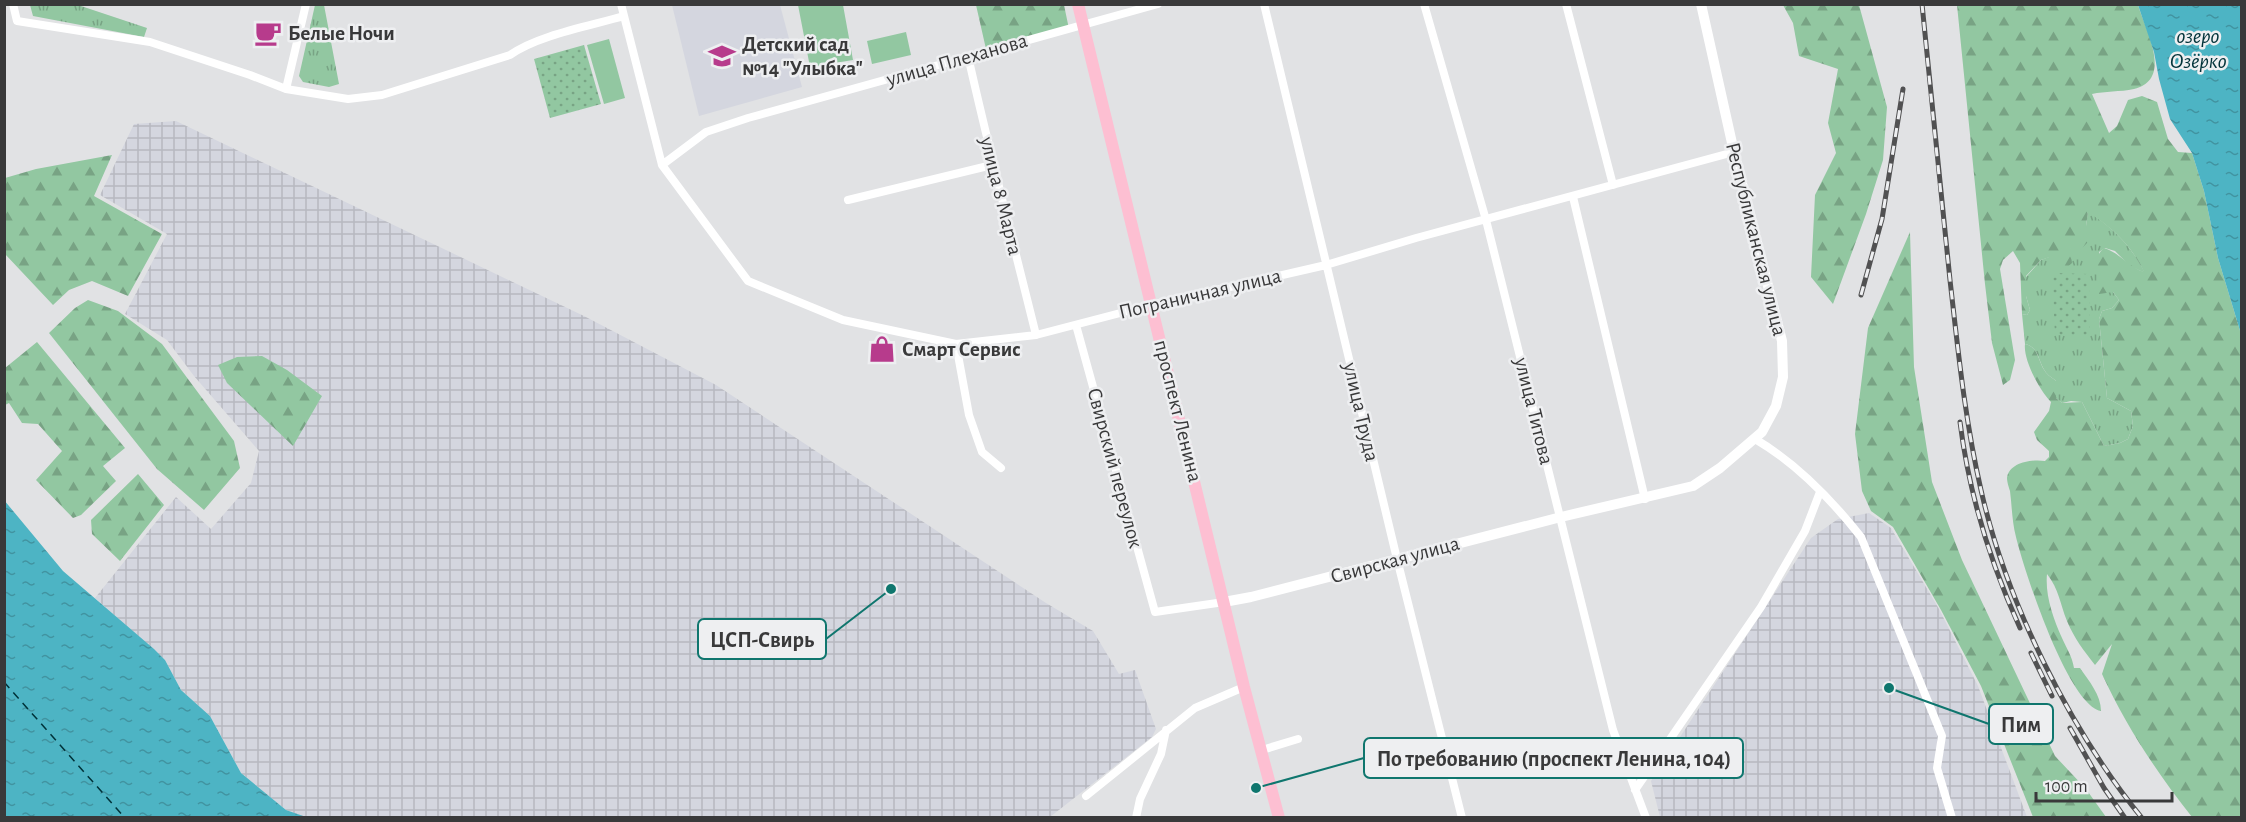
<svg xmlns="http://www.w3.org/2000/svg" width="2246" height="822" font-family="'Alegreya Sans',sans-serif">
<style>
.built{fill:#d4d6df}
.industrial{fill:url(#industrial-grid)}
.grass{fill:url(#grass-tufts)}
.forest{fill:url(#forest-firs)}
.park{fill:url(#park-dots)}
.pitch{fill:#92c7a1}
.water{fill:url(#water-ripples)}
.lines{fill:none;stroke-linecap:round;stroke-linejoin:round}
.ferry{stroke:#003239;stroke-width:1.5;stroke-dasharray:8 6;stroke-linecap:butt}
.street{stroke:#fff;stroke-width:8}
.secondary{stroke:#fff;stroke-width:10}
.primary{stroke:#fdbfd2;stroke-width:12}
.rail-casing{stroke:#515152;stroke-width:5}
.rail{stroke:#eeeff1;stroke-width:3;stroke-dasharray:9;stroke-linecap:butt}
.labels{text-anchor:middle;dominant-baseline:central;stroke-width:5;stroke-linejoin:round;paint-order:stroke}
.poi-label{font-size:21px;font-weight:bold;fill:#39393a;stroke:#eeeff1;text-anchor:start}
.street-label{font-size:21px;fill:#39393a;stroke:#eeeff1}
.water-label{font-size:22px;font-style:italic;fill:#003239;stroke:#eeeff1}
.leader{fill:none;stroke:#0f766e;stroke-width:2}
.callout-dot{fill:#0f766e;stroke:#eeeff1;stroke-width:2}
.callout{fill:#eeeff1;stroke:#0f766e;stroke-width:2}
.callout-label{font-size:22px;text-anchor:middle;font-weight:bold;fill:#39393a}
</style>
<defs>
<pattern id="industrial-grid" width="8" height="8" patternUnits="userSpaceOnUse" patternTransform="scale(1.5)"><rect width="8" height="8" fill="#d4d6df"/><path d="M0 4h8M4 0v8" fill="none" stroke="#b7b8c0"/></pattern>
<pattern id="grass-tufts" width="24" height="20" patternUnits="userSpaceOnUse" patternTransform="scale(1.5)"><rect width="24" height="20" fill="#92c7a1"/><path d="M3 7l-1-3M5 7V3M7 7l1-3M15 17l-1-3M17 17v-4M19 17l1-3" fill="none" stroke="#78a384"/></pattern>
<pattern id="forest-firs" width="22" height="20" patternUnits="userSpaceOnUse" patternTransform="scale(1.5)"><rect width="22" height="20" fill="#92c7a1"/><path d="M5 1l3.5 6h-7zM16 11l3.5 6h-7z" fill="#78a384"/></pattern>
<pattern id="park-dots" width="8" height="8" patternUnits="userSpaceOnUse" patternTransform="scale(1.5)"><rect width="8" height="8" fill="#92c7a1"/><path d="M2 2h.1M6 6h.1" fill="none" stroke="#78a384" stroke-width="1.8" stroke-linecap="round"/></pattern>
<pattern id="water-ripples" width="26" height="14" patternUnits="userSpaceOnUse" patternTransform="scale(1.5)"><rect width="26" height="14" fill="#4db4c4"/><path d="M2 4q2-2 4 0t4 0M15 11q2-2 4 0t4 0" fill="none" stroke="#4193a0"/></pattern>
</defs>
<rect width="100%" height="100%" fill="#e1e2e4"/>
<path class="built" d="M672,5h108l22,82 -103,29z"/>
<path class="industrial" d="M176,121l408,195 132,69 330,218 47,28 26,43 16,-4 21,59 -4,8 -102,80h-746l-18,-7 -45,-37 -31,-57 -29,-26 -16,-30 -70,-62 81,-101 35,32 40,-46 8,-32 -65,-75 -27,-36 -42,-26 42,-80 -67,-39 34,-71z
M1869,513l22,15 48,81 39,77 49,131h-367l-9,-36 160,-243 27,-19z"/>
<path class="grass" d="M30,5h48l69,23 -3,9 -111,-21z
M315,5h9l15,79 -10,3 -26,-5 -4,-6z
M2088,211c27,19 42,33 57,62l-15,-7 -15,-15 -10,-3 -6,4 14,40 6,8 -7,8 -10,3 -3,8 8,79 24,13 2,15 -5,13 -8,4 -16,3 -22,-44 -11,-1 -9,2 -6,-5v-17c-3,-3 -9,-6 -11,-10 -7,-10 -6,-24 -20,-27l-3,-30 5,1 3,-5 -4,-14v-19l15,-17 29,-11 16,-23z"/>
<path class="forest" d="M976,5h88l5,24 -83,20z
M1783,5h76l28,102 -4,53 -17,54 -33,90 -22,-27 4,-82 21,-42 -8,-30 10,-54 -39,-13 -6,-33z
M1957,5h181c7,24 36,74 -4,84 -14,3 -29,2 -42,5l17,39 8,-7 11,-26 14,-4 15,6 11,37 10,13 14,1 12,38 14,67 23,76v483h-49c-35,-44 -66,-91 -90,-143l10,-30 -17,21c-11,-14 -21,-27 -28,-44 -7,-17 -8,-32 -20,-47 -2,21 6,44 15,64 5,11 10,18 12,30h6c9,13 21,27 21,43 -33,-6 -77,-141 -85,-174 -4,-15 -4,-30 -6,-46 -1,-3 -3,-9 -3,-13 2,-16 26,-19 38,-17l4,-4v-6l-12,-11 -3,-8 15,-21 2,-9c-11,-11 -28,-42 -26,-58 14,3 13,18 20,27 2,4 8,7 11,10v17l6,5 20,-1 22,44 16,-3 8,-4 5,-13 -2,-15 -24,-13 -8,-79 3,-8 10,-3 7,-8 -6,-8 -14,2c-1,-14 -7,-37 5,-46 16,5 25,19 40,24 -14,-28 -29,-42 -56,-60l-2,14 5,13 -9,9 -12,1 2,14 -8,7 -10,-3 -4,-10 -9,3 -15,16v20l4,14 -3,5 -5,-1 -2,-51 -7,-12 -10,9 -3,9 15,91 -5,20 -7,5 -11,-42 -7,-59z
M112,155l-18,41 68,38 -34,62 -36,-15 -23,9 -16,15 -48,-51v-76l31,-9z
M1910,232l4,135 18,115 30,78 93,196 31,33 20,28h-73l-52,-131 -40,-76 -48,-83 -22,-16 -9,-20 -7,-57 13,-106z
M88,300l30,11 44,33 72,97 6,27 -36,42 -47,-41 -108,-136 26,-25z
M37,342l88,106 -22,18 13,15 -35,34 -8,3 -37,-38 26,-29 -24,-27 -16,-1 -13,-20 -4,2v-37z
M262,356l25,14 35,26 -29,50 -66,-63 -9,-18 19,-8z
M138,474l26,31 -44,56 -28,-27 -1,-14z"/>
<path class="park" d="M584,45l17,59 -51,14 -16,-59z
M2052,273l37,1 1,63 -35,-2z"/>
<path class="pitch" d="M798,5h45l10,55 -43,7z
M906,32l5,23 -39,9 -5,-23z
M609,39l16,59 -21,6 -17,-59z"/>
<path class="water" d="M2138,5h103v329l-23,-76 -14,-67 -12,-38 -22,-34 -11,-40 -5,-27z
M4,500l59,71 91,78 11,11 16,30 29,26 31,57 45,37 20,7h-301z"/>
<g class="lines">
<path class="ferry" d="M4,682l121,136"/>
<path class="street" d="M13,4l4,17 133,21 100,33 36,14 62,10 34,-4 128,-40c28,-20 80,-29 114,-39
M621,4l41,161 86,116 95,39 113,24 80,-9 115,-30 175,-40 90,-27 318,-86
M1264,4l133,555 65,259
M1424,4l62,216 127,510 33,88
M1566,4l47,181
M968,56c21,94 45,186 68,279
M286,89l20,-85
M662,165l44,-33 42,-14 410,-114
M1573,197l72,302
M848,200l144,-35
M1076,325l79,287 69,-10
M956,344l13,71 13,37 19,16
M1755,439c41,24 76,60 106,98l81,199 -5,32 15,50
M1262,750l36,-11
M1635,790l126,-183 44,-76 15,-39
M1086,796l109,-88 49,-21
M1136,818l4,-19 21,-45 5,-24"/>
<path class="secondary" d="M1224,602l27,-5 310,-80 132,-31 27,-18 42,-36 14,-26 7,-29 -1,-36 -48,-189 -33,-148"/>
<path class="primary" d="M1078,4l166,683 35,131"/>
<defs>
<path id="rail" d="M1922,4c9,92 18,184 28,276 8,70 15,141 31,210 25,111 89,240 161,328
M1861,295l21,-76 21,-130
M1960,422c9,72 30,140 60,206
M2031,653l21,43
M2070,728l34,60 21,30"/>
</defs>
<use href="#rail" class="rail-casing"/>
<use href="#rail" class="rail"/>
</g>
<defs>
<symbol id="cafe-bare" viewBox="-9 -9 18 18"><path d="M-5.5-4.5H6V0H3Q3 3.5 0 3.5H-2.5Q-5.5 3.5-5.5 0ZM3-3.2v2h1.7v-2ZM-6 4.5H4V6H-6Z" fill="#b73b8c" stroke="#eeeff1" stroke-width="2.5" paint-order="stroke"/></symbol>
<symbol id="school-bare" viewBox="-9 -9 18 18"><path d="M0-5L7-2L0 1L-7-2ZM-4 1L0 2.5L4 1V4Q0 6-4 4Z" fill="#b73b8c" stroke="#eeeff1" stroke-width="2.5" paint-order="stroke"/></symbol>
<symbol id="shop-bare" viewBox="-9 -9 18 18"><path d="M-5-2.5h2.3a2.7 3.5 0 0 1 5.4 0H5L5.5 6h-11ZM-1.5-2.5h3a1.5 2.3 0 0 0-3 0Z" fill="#b73b8c" stroke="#eeeff1" stroke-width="2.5" paint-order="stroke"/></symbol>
</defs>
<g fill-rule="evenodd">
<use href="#cafe-bare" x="249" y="14" width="38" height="38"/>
<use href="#school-bare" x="703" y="37" width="38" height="38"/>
<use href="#shop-bare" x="863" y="330" width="38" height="38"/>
</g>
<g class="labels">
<g class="poi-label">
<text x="288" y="33">Белые Ночи</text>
<text x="742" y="44">Детский сад<tspan x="742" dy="24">№14 "Улыбка"</tspan></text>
<text x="902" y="349">Смарт Сервис</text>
</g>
<g class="street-label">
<text transform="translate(957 60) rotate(-16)">улица Плеханова</text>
<text transform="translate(1001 196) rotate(76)">улица 8 Марта</text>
<text transform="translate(1756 239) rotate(76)">Республиканская улица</text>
<text transform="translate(1200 294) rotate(-13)">Пограничная улица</text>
<text transform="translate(1178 411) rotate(76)">проспект Ленина</text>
<text transform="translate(1534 411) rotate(76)">улица Титова</text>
<text transform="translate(1361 412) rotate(77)">улица Труда</text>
<text transform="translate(1115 468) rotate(75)">Свирский переулок</text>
<text transform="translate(1395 560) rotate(-15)">Свирская улица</text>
</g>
<g class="water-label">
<text x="2198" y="36">озеро<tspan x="2198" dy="25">Озёрко</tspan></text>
</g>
</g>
<path class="leader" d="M891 589L826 639M1889 688L1989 724M1256 788L1364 758"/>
<g class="callout-dot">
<circle cx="891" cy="589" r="6"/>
<circle cx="1889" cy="688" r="6"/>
<circle cx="1256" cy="788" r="6"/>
</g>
<g class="callout">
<rect x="698" y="619" width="128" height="40" rx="6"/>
<rect x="1989" y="704" width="64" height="40" rx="6"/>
<rect x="1364" y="738" width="379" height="40" rx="6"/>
</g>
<g class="callout-label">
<text x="762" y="647">ЦСП-Свирь</text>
<text x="2021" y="732">Пим</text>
<text x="1554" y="766">По требованию (проспект Ленина, 104)</text>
</g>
<rect width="2246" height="822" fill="none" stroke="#39393a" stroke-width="12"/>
<path d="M2036 792v9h136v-9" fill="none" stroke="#39393a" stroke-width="3"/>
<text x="2045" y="792" font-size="18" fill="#39393a" stroke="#eeeff1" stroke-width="4.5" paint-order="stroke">100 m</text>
</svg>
